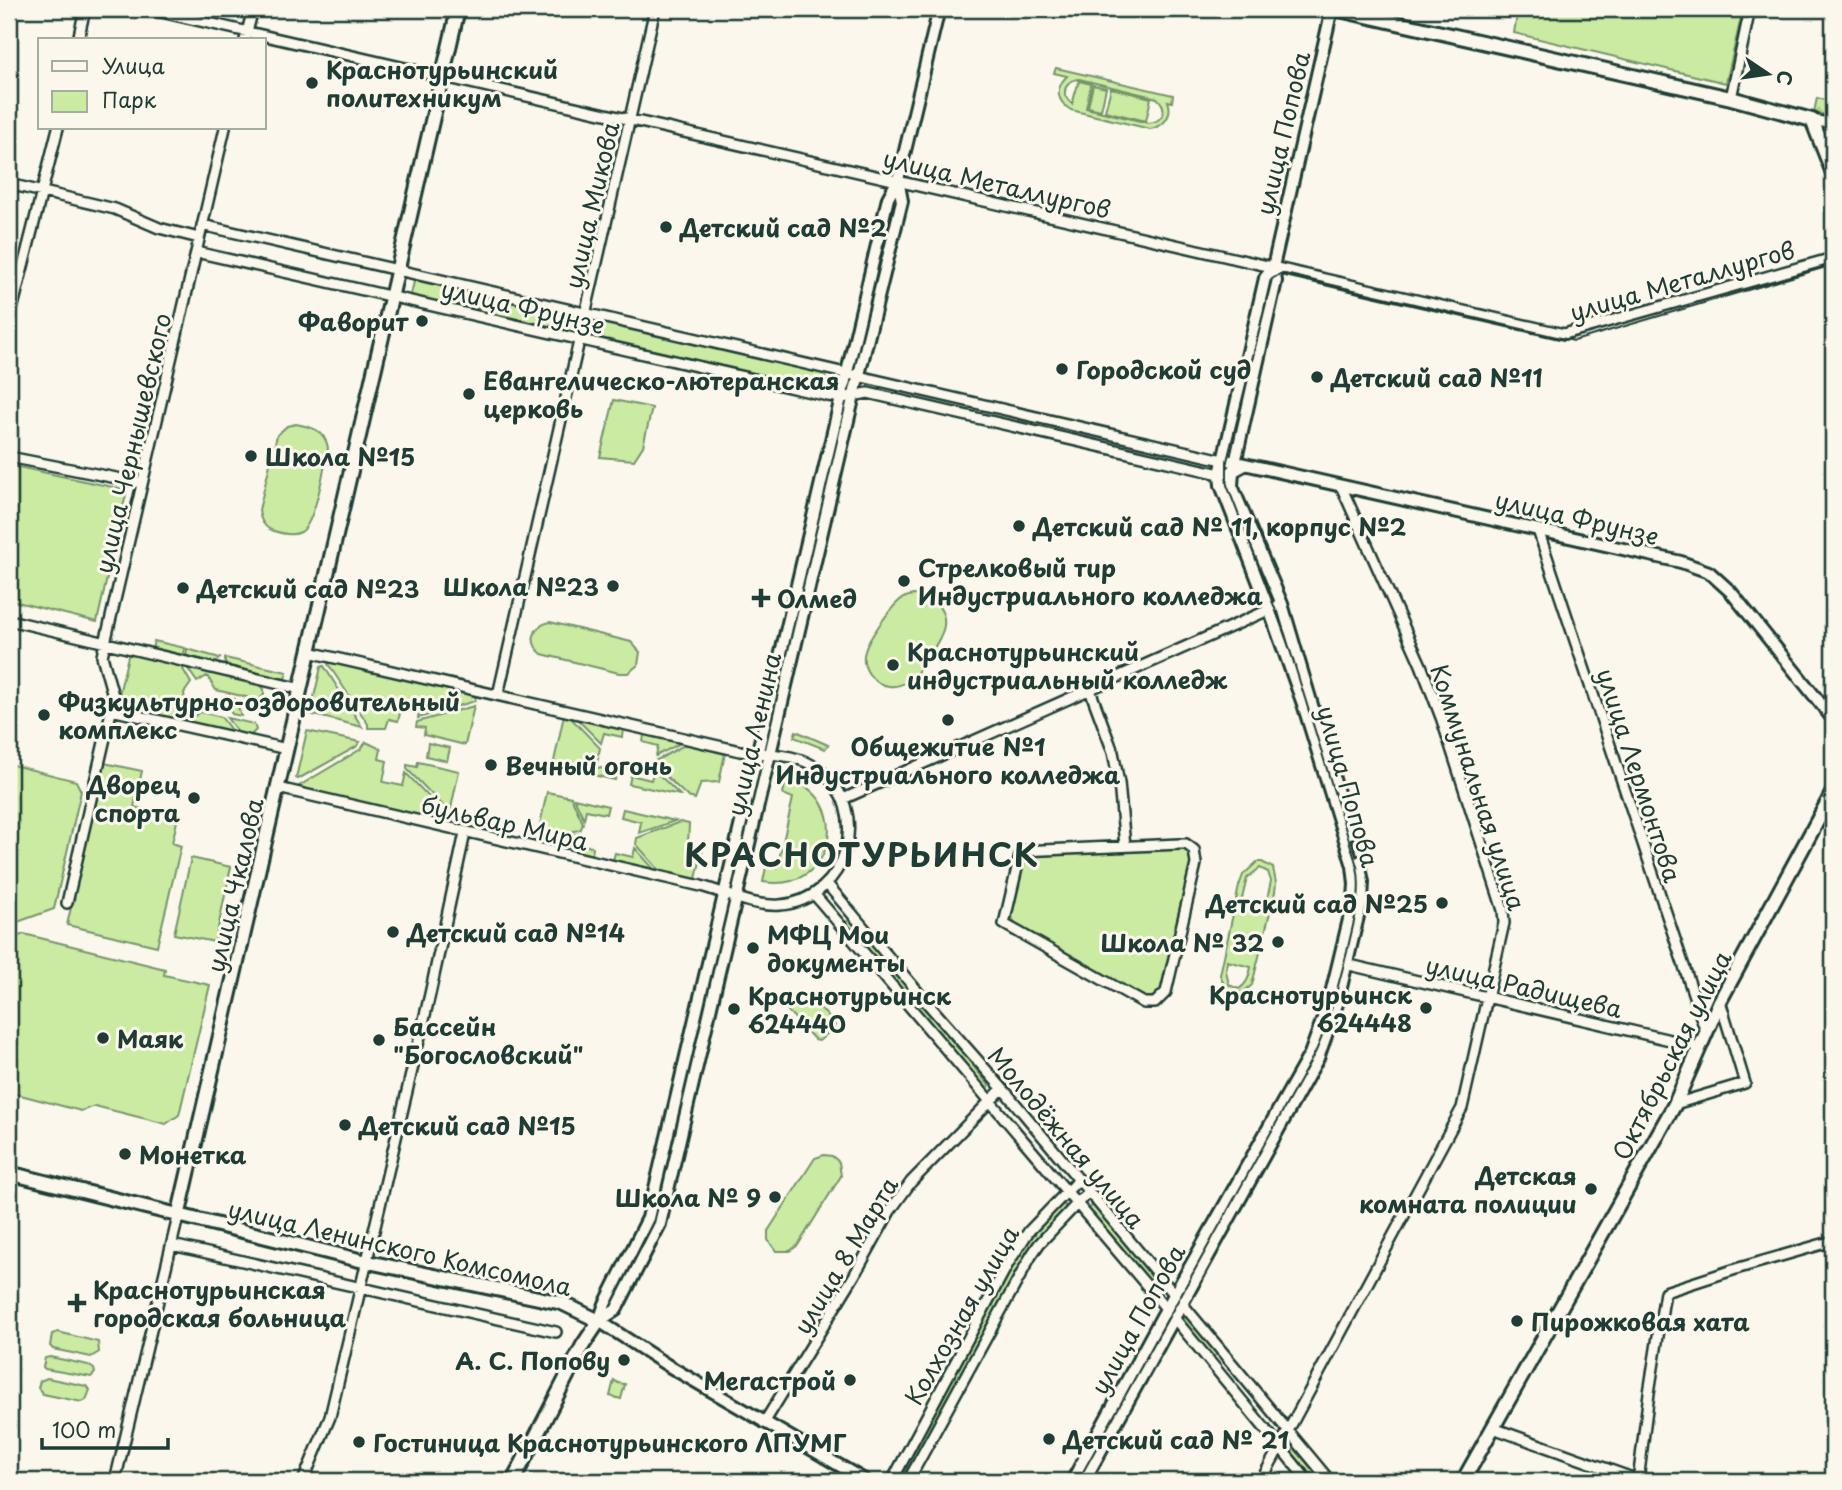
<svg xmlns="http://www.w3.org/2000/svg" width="1842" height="1490" font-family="'Playpen Sans',sans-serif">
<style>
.green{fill:#cbeba3;stroke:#75946c;stroke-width:2;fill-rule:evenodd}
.forest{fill:url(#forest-firs);stroke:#75946c;stroke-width:2}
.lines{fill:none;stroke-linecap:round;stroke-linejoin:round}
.minor-casing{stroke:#1f3d34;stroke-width:14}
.tertiary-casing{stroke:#1f3d34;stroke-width:16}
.secondary-casing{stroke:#1f3d34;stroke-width:18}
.minor{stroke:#fbf7ec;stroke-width:9}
.tertiary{stroke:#fbf7ec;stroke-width:10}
.secondary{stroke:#fbf7ec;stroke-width:12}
.tram{stroke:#1f3d34;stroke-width:2}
.poi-dot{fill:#1f3d34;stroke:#fbf7ec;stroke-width:2.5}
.labels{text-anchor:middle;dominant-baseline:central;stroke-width:6;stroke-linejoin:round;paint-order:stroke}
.poi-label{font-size:24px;font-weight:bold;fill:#1f3d34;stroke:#fbf7ec;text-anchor:start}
.street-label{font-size:24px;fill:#1f3d34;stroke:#fbf7ec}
.district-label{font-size:32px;font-weight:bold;letter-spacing:2px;fill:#1f3d34;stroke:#fbf7ec}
</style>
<defs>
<pattern id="forest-firs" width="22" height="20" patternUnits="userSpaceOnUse" patternTransform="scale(1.75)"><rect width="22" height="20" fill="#cbeba3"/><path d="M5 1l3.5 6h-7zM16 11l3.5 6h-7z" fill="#aeca8d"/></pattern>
</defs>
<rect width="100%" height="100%" fill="#fbf7ec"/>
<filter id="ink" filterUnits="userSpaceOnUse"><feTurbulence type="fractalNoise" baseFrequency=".0143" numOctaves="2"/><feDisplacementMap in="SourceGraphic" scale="14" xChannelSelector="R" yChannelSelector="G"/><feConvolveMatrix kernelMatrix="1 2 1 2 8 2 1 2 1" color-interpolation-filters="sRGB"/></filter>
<g filter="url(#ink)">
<path class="green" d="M1518,9h225l-17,74 -212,-50z
M1056,68l117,27 -1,7 -4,-1c5,14 -3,25 -18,28l-79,-19c-15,-9 -16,-22 -4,-34l-13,-3zM1079,79l78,19c12,11 6,24 -9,25l-62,-15 5,-24 -12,-3 -7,23 -7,-8c-1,-10 3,-16 14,-17z
M1093,85l13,3 -5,22 -13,-3z
M1111,88l40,10 -5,23 -41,-10z
M415,278l157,36 -5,22 -87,-21 -1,-6 -29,-6 -4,4 -36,-9z
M598,320l228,53 -3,17 -230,-52z
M614,400l38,8 -9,38 -9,14 -34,-3z
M296,424c16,3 29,6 32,24 -3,17 -13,76 -27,84 -8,4 -18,2 -27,-1 -10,-3 -14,-11 -15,-21l18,-75 10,-9z
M9,465l118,25 -30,132 -88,-22z
M913,595c19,0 36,15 30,35 -3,11 -24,42 -33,50 -6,4 -13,7 -21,6 -17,-2 -29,-19 -24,-35 3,-12 25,-42 34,-50 4,-4 9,-5 14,-6z
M550,622l81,20 9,10 -2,13 -10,8h-9l-77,-19c-14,-11 -10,-28 8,-32z
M154,641l31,7 -2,9 -31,-8z
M187,649l33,9 -5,5 -29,-6z
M129,652l51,12 11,19 -7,10 2,17 -16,9 -54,-12z
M225,658l62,14 -2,7 -56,-12 -4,-4z
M330,662l146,33 -1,6 -57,17 1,-7 -17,-5 -4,15 -9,-2 -3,9h-18v-4l-40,-60z
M186,666l73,17 5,6v6l-5,5 -43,-10 -9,-14 -10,6z
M324,666l38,61 -52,-13 11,-47z
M228,697l7,2 2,4 7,-2 -6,6 3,9 -9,-2 -5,-9h-7l-2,-2z
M474,706l-9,39 -41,-10 1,-7 -9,-1 1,-5z
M201,712l20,5 13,17 -58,-13 12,-7 3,4z
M564,715l6,2 30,31 -1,5 -23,18 -23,-5z
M227,718l27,6 2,6 -5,5h-11z
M576,718l47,11 -1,8 -18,-4 -3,10z
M307,731l53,11 -4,5 -58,32 -2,-1z
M796,731l32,14 -3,4 -31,-12z
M644,735l37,8 -25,13 2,-10 -15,-4z
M366,742l15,7 -2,10 8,2 -4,21 20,4 3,-13 43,45 -1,4 -149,-33v-3l62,-37z
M428,743l22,5 -3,13 -21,-5z
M686,744l39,10 -6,28 -18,1 -6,16 -7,-2 -34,-32 1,-4z
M598,758l-2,9 21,5 -2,8 -35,-8z
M418,762l41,9 -9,42 -43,-44v-4l10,2z
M104,763l38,8 -8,36 44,10 -6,26 9,3 -24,100 -90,-21z
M9,764l67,17 5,10 -27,118 -45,16z
M654,770l26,25 -51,-11 2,-9 20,5z
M786,779c68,15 51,115 -23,103l3,-15 11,1 16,-70 -10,-4z
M547,792l24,5 12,26 -2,6 -45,14z
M574,798l34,8 -2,8 -20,-4 -2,9z
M623,809l52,12 -36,12 2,-11 -20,-5z
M680,822l9,2 -1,19 15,6 -7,30 -37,-9 -23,-26 1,-6z
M580,833l-2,11 15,3 -1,8 -50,-11z
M635,848l19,21 -41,-9 2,-7 18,4z
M1181,848l8,5 2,11 -29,127 -5,6 -13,1 -124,-69c-5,-4 -8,-8 -8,-15 0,-12 10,-53 19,-60z
M191,858l40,9 -16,75 -41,-8z
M1257,862h5l11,6 3,15 -1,9 -23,93c-8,7 -15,11 -25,6l-7,-16 19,-89 4,-11zM1260,868l8,4 3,9 -7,32 -24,-6 7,-29zM1227,961l24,6c-2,10 -4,17 -12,22l-10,-4 -3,-14z
M850,919l139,166 -1,3 -2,2 -141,-167z
M24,934l141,35 -1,6 46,10 -31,130 -13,9 -71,-18 -14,5 -72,-19v-152z
M806,993l29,31 -1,4 -15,13 -4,-1 -28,-30c1,-7 12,-17 19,-17z
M824,1155l8,1 7,6 2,14 -43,69 -8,6h-14l-8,-11v-9l47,-73z
M1060,1205h5l1,4 -28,31 -133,238h-4l-1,-5 119,-220 14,-20z
M1093,1205l6,2 65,79 -7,9 -70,-85z
M1187,1314l32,39 -8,5 -30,-34z
M58,1332l40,10 1,10 -8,5 -38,-8 -3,-3 2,-12z
M50,1357l38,8 6,4 1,4 -4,4 -46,-8 -2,-2 2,-9z
M47,1378l39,8 4,4 -4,10 -4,2 -39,-8 -5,-6 2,-7z
M614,1380l4,3 7,1 -4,15 -11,-3z
M1294,1448l28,33h-9l-23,-27z"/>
<path class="forest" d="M1817,98l16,4v15l-19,-5z"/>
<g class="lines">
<defs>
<path id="minor" d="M148,9l1416,325 269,-76
M78,40l7,-31
M245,40l8,-31
M1731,98l19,-89
M1812,120l21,4
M9,184l106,25 44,19 40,10
M202,225l1021,235
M196,252l632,144 14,2 26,-5 352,81 13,-2 13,-7
M9,322l49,-194
M9,457l133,26
M1538,530l168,502
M9,620l292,69
M1090,690l23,62 6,31 6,63
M498,695l157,-686
M111,710l176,39
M278,788l423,98c25,7 52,21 79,19 68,-5 94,-96 38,-136 -23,-17 -51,-14 -78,-18l-431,-99
M843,799l439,-195
M1180,844h6l8,6 2,14 -30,128 -11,11h-11l-140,-79 17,-73z
M827,884l101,120 81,92 321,385
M814,894l356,419 138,168
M67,903l47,-204 -12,-43 123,-528
M1341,963l359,84
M1675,1104l70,-21 -25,-82
M172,1245l384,87
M764,1423l90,-147 36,-65 21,-29 91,-93
M1493,1428l148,53
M115,1481l63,-264
M303,1481l27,-64 100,-423 35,-161
M892,1481l117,-219 20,-31 50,-52
M908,1481l123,-225 8,-12 50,-53
M1261,1481l201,-373 42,-185 -1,-13 -61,-190 -21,-55 -80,-179
M1638,1481l11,-88 16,-101 74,-24 94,-27"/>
<path id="tertiary" d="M1273,267l3,14 -43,191 -1,14 50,118 68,229
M1231,461l450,101 28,10 22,20 102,127
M599,1321l6,-17 43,-86 240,-1020 10,-18 41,-171
M599,1321l17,-11 44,-86 194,-829 48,-194 -4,-21
M599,1321l68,44 199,116
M1072,1481l89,-163 149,-264 19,-52 25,-103 1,-15 -2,-18 -50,-162 -34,-95 -48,-124 -1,-11 45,-196 8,-11 59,-258
M1084,1481l234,-423 19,-54 25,-104 1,-18 -4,-20"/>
<path id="secondary" d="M1335,9l396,89 81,22 21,53
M9,1173l350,87 203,43 37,18 -16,24 -70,136
M178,1217l280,-1208
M1463,1481l212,-377 45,-103 113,-209"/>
</defs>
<use href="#minor" class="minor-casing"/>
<use href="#tertiary" class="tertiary-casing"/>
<use href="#secondary" class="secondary-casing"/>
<use href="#minor" class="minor"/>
<use href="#tertiary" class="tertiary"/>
<use href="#secondary" class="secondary"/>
<path class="tram" d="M1078,1481l238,-430c14,-32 22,-65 31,-99 6,-29 16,-56 10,-86l-72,-232 -58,-149v-24l45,-182 8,-5h5l289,67 259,-76"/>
</g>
</g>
<g class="poi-dot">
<circle cx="312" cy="83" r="7"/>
<circle cx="666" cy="227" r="7"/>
<circle cx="422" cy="321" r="7"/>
<circle cx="1062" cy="369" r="7"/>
<circle cx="1317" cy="377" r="7"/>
<circle cx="469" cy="394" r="7"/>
<circle cx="251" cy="456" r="7"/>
<circle cx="1019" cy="526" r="7"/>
<circle cx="904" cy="581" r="7"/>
<circle cx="613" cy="586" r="7"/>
<circle cx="183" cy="588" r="7"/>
<path d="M757.5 587.5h7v7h7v7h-7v7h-7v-7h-7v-7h7z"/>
<circle cx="893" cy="665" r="7"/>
<circle cx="44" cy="715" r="7"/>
<circle cx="948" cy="720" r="7"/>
<circle cx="491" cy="765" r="7"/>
<circle cx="194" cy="798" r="7"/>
<circle cx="1442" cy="903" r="7"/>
<circle cx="393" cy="932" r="7"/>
<circle cx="1278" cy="942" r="7"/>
<circle cx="753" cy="948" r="7"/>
<circle cx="1426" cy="1008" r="7"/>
<circle cx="734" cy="1009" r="7"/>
<circle cx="103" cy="1038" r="7"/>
<circle cx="379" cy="1040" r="7"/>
<circle cx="345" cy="1125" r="7"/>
<circle cx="125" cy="1154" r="7"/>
<circle cx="1591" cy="1189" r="7"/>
<circle cx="775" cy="1197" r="7"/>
<path d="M73.5 1292.5h7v7h7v7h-7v7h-7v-7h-7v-7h7z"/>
<circle cx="1517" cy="1321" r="7"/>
<circle cx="624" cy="1360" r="7"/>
<circle cx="850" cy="1380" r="7"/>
<circle cx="1049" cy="1439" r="7"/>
<circle cx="359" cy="1442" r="7"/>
</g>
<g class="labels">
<g class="poi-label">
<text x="326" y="69">Краснотурьинский<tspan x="326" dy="28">политехникум</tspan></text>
<text x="680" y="227">Детский сад №2</text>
<text x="408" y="321" text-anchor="end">Фаворит</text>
<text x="1076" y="369">Городской суд</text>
<text x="1331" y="377">Детский сад №11</text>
<text x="483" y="380">Евангелическо-лютеранская<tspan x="483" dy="28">церковь</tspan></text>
<text x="265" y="456">Школа №15</text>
<text x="1033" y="526">Детский сад № 11, корпус №2</text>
<text x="918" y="567">Стрелковый тир<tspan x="918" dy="28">Индустриального колледжа</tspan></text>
<text x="599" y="586" text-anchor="end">Школа №23</text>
<text x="197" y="588">Детский сад №23</text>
<text x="777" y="598">Олмед</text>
<text x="907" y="651">Краснотурьинский<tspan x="907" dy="28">индустриальный колледж</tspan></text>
<text x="58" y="701">Физкультурно-оздоровительный<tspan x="58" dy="28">комплекс</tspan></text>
<text x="948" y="746" text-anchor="middle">Общежитие №1<tspan x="948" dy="28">Индустриального колледжа</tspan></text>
<text x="505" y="765">Вечный огонь</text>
<text x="180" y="784" text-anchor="end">Дворец<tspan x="180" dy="28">спорта</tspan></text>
<text x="1428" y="903" text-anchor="end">Детский сад №25</text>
<text x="407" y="932">Детский сад №14</text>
<text x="767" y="934">МФЦ Мои<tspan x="767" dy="28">документы</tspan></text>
<text x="1264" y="942" text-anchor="end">Школа № 32</text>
<text x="1412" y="994" text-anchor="end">Краснотурьинск<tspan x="1412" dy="28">624448</tspan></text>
<text x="748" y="995">Краснотурьинск<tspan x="748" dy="28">624440</tspan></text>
<text x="393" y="1026">Бассейн<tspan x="393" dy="28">"Богословский"</tspan></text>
<text x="117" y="1038">Маяк</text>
<text x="359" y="1125">Детский сад №15</text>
<text x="139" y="1154">Монетка</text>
<text x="1577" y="1175" text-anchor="end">Детская<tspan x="1577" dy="28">комната полиции</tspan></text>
<text x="761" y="1197" text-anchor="end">Школа № 9</text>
<text x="93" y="1289">Краснотурьинская<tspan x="93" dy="28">городская больница</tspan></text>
<text x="1531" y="1321">Пирожковая хата</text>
<text x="610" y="1360" text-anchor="end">А. С. Попову</text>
<text x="836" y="1380" text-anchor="end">Мегастрой</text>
<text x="1063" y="1439">Детский сад № 21</text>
<text x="373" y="1442">Гостиница Краснотурьинского ЛПУМГ</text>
</g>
<g class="street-label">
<text transform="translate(1282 133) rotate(-77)">улица Попова</text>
<text transform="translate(997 183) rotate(13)">улица Металлургов</text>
<text transform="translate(591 205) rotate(-77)">улица Микова</text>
<text transform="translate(1682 280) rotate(-16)">улица Металлургов</text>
<text transform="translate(523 306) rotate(13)">улица Фрунзе</text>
<text transform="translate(132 443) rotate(-77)">улица Чернышевского</text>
<text transform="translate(1577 517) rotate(13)">улица Фрунзе</text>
<text transform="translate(753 734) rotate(-77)">улица Ленина</text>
<text transform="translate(1640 775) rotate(72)">улица Лермонтова</text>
<text transform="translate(1349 786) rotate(74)">улица Попова</text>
<text transform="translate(1479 787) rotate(72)">Коммунальная улица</text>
<text transform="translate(505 822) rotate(13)">бульвар Мира</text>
<text transform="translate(234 885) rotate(-77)">улица Чкалова</text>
<text transform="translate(1524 986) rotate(13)">улица Радищева</text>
<text transform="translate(1671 1055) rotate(-63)">Октябрьская улица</text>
<text transform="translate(1067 1137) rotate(50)">Молодёжная улица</text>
<text transform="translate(400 1247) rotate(13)">улица Ленинского Комсомола</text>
<text transform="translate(845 1255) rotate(-59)">улица 8 Марта</text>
<text transform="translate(961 1315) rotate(-60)">Колхозная улица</text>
<text transform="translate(1137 1319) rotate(-61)">улица Попова</text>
</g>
<g class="district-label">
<text x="862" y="854">КРАСНОТУРЬИНСК</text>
</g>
</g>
<rect width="1842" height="1490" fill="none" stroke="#fbf7ec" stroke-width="35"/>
<rect x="18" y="18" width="1807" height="1455" fill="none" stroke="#1f3d34" stroke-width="2.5" filter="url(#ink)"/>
<rect x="38" y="38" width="228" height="91" fill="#fbf7ec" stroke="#a3ada2" stroke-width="2"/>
<rect x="52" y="61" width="35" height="10" fill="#fbf7ec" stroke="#a3ada2" stroke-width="2"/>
<text x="102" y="74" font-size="21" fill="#1f3d34">Улица</text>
<rect x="52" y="91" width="35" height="21" fill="#cbeba3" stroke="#a3ada2" stroke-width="2"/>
<text x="102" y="108" font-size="21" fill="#1f3d34">Парк</text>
<g transform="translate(1768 74) rotate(103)" stroke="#fbf7ec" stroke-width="5" paint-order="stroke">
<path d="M0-5L12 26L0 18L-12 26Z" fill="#1f3d34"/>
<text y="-10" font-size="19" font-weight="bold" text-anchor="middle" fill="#1f3d34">С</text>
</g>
<path d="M42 1438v10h126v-10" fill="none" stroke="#1f3d34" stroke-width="3.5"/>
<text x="52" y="1438" font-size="21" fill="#1f3d34" stroke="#fbf7ec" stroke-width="5" paint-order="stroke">100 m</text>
</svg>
